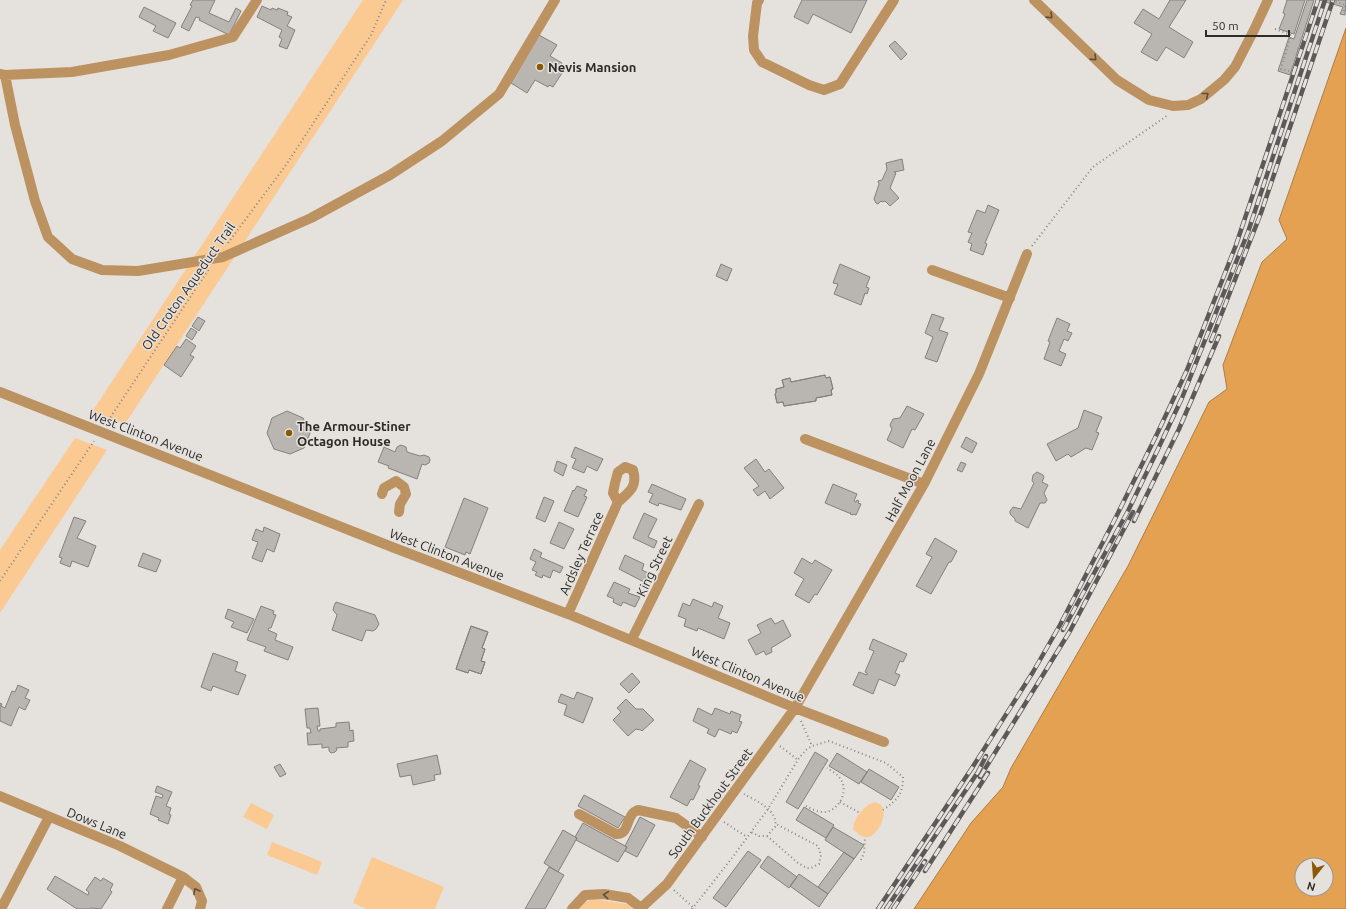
<svg xmlns="http://www.w3.org/2000/svg" width="1346" height="909" font-family="Ubuntu,sans-serif">
<style>
.green{fill:#fbc992}
.water{fill:#e3a151;stroke:#ac7e45;fill-rule:evenodd}
.building{fill:#b9b6b2;stroke:#84817d}
.lines{fill:none;stroke-linecap:round;stroke-linejoin:round}
.path{stroke:#8a8784;stroke-width:2;stroke-dasharray:1 3;stroke-linecap:butt}
.minor{stroke:#bc9261;stroke-width:10}
.rail-casing{stroke:#5c5a58;stroke-width:4.5}
.rail{stroke:#e5e1dd;stroke-width:3;stroke-dasharray:9;stroke-linecap:butt}
.path-bridge{stroke:#8a8784;stroke-width:2;stroke-dasharray:1 3;stroke-linecap:butt}
.oneway{stroke:#5e4f3d}
.poi-dot{fill:#8c5806;stroke:#e5e1dd;stroke-width:1.5}
.labels{text-anchor:middle;dominant-baseline:central;stroke-width:3;stroke-linejoin:round;paint-order:stroke}
.poi-label{font-size:13px;font-weight:bold;fill:#2c2b29;stroke:#e5e1dd;text-anchor:start}
.street-label{font-size:13px;fill:#2c2b29;stroke:#e5e1dd}
</style>
<rect width="100%" height="100%" fill="#e5e1dd"/>
<path class="green" d="M363,0h40l-278,424 -33,-12z
M75,438l32,12 -107,163v-63z
M875,802c2,1 4,2 6,3 8,9 -4,33 -15,32 -5,0 -10,-5 -13,-8 1,-11 11,-24 22,-27z
M251,803l23,12 -7,14 -24,-12z
M272,842l50,20 -5,13 -50,-20z
M372,857l72,30 -9,22h-68l-14,-6z
M593,899l33,5 5,2 1,3h-53l6,-7z"/>
<path class="water" d="M1346,28v881h-432l57,-86 32,-36 8,-19 117,-202 81,-164 18,-13 -4,-24 39,-103 25,-23 -8,-19zM1302,865h24v24h-24z"/>
<path class="building" d="M193,0h22l-6,13 20,9 7,-14 5,3 -12,24 -30,-15 1,-2 -4,-1 -7,14 -8,-4 11,-21 -2,-1z
M802,0h65l-16,33 -38,-19 -5,10 -14,-7z
M1170,0h16l-17,27 24,15 -9,16 -18,-11 -9,14 -16,-9 11,-18 -18,-11 9,-14 16,10z
M1287,0h18l-11,34 -15,-5 6,-15 -2,-1z
M1307,0h7l-24,75 -12,-4 11,-34 5,2z
M1319,0h27l-1,15 -5,-1 3,-7z
M262,6l9,4 1,-2 5,2 1,-2 10,4 -1,3 5,2 -5,9 8,4 -8,19 -8,-3 3,-7 -3,-2 3,-7 -25,-13z
M144,7l32,16 -8,15 -15,-7 3,-5 -17,-9z
M539,35l18,10 -7,11 12,7 -4,8 4,2 -9,14 -4,-2 -1,2 -13,-7 -8,13 -16,-10z
M895,41l12,13 -6,6 -12,-14z
M902,159l2,11 -10,2 2,1 -6,15 9,10 -9,8 -5,-5 -3,1 -1,-1 -3,3 -2,-1 -2,-4 5,-15 -1,-3 4,-1 5,-11 -1,-6z
M988,205l11,5 -14,33 2,1 -4,11 -13,-5 2,-6 -4,-2 4,-9 -4,-1 9,-22 8,3z
M721,264l11,5 -5,12 -11,-5z
M840,264l30,13 -4,10 3,1 -2,6 -2,-1 -4,12 -27,-11 4,-10 -5,-1z
M932,314l12,4 -5,12 9,3 -11,29 -12,-4 8,-21 -8,-4z
M198,317l7,4 -6,10 -7,-5z
M1057,318l13,6 -3,7 5,2 -4,8 -4,-2 -5,12 7,3 -5,12 -17,-7 6,-17 -2,-1z
M191,328l6,4 -5,8 -6,-4z
M186,339l10,7 -6,9 4,2 -13,20 -17,-12 13,-19 3,2z
M825,375l1,3 4,-1 3,12 -2,1 1,5 -16,3v3l-32,5 -1,-4 -6,1 -2,-9 1,-1v-4l8,-2 -2,-7 8,-2 1,4z
M825,375l1,3 4,-1 3,12 -2,1 1,5 -16,3v3l-32,5 -1,-4 -6,1 -2,-9 1,-1v-4l8,-2 -2,-7 8,-2 1,4z
M907,406l17,8 -9,16 -3,-1 -9,19 -16,-8 5,-11 -2,-4 3,-6 7,-1z
M1084,410l18,7 -6,15 3,1 -7,17 -6,-2 -15,9 -3,-3 -12,7 -9,-17 31,-16z
M287,411l16,7 7,15 -6,15 -14,6 -16,-5 -7,-16 5,-15z
M966,437l11,6 -5,10 -11,-6z
M401,445l5,2 1,5 13,4 4,-1 5,2 1,3 -1,3 -4,2 -3,-1 -5,15 -29,-11 1,-2 -11,-4 6,-15 11,5 2,-5z
M575,447l28,12 -6,12 -10,-5 -3,7 -12,-5 4,-9 -5,-2z
M756,459l9,13 4,-3 15,19 -14,11 -5,-8 -7,5 -5,-6 6,-4 -15,-18z
M557,461l10,4 -4,11 -9,-5z
M961,462l5,2 -4,8 -5,-2z
M1037,472l6,3 1,2 -2,5 6,3 -4,8 3,7 -2,3h-5l-12,25 -13,-7v-2l-5,-5v-3l3,-4 8,2 13,-26 -2,-2 1,-6z
M652,484l34,15 -5,11 -22,-7 -1,3 -9,-4 4,-8 -5,-2z
M833,484l24,10 -3,7 2,1 1,-2 2,1 -1,2 3,1 -5,11 -3,-1v1l-3,-1 1,-1h-2l-24,-10z
M577,486l10,4 -3,6 3,1 -9,20 -14,-6 9,-21 1,1z
M544,497l10,4 -9,21 -9,-4z
M464,498l24,10 -18,46 -4,-2 -1,3 -20,-8z
M644,513l13,6 -9,18 9,4 -3,7 -21,-10z
M74,517l12,4 -9,17 19,8 -8,21 -16,-6 -2,6 -10,-4 2,-5 -3,-1z
M559,522l15,7 -10,20 -14,-6z
M264,527l16,7 -6,18 -7,-3 -5,13 -10,-4 6,-16 -6,-2 4,-11 7,3z
M935,538l22,13 -6,11h-2l-18,32 -15,-8 16,-29 -6,-3z
M534,549l8,4 -2,4 23,10 -3,6 -7,-3 -3,8 -7,-3 -1,3 -7,-3 2,-3 -5,-2 4,-8 -6,-3z
M143,553l18,7 -5,12 -18,-6z
M625,555l19,9 -2,6 6,3 -4,9 -25,-13z
M802,558l10,6 3,-4 17,10 -15,25 -2,-1 -6,9 -14,-8 9,-16 -10,-6z
M614,582l16,7 -2,4 12,4 -5,10 -12,-5 -2,4 -8,-4 1,-3 -7,-3z
M693,599l19,8 2,-5 9,4 -5,12 12,5 -6,16 -26,-11 -1,3 -13,-5 2,-7 -8,-3 5,-13 7,3z
M336,602l39,13 4,9 -3,5 -3,2 -7,-1 -4,11 -30,-11 5,-15 -4,-5 1,-4z
M261,606l13,5 -1,3 3,1 -5,13h-2l-1,2 9,4 -2,6 18,7 -5,13 -24,-9 2,-4 -19,-7z
M228,609l26,10 -7,14 -16,-6 3,-5 -9,-4z
M771,618l4,6 8,-4 8,16 -20,12 1,4 -6,3 -2,-4 -8,4 -8,-15 13,-7 -4,-8z
M471,626l17,6 -6,16 3,1 -4,12 4,1 -4,12 -12,-4 -1,3 -12,-4z
M471,626l17,6 -6,16 3,1 -4,12 4,1 -4,12 -12,-4 -1,3 -12,-4z
M873,639l34,15 -4,8 -3,-1 -5,12 5,2 -5,11 -16,-7 -6,15 -20,-9 6,-13 8,3v-2l-2,-1 9,-21 -5,-2z
M213,653l25,9 -3,9 11,4 -8,20 -25,-9 -2,5 -10,-4z
M632,673l8,9 -11,11 -9,-9z
M18,685l11,5 -4,8 5,2 -5,10 -6,-3 -8,19 -11,-5v-18l2,1 -1,2 4,2 7,-17 3,1z
M577,692l16,6 -10,25 -19,-8 3,-10 -9,-3 3,-8 13,5z
M626,699l10,10h7l11,11 -12,11 -1,-1 -5,-1 -8,7 -15,-16 8,-8 -4,-4z
M318,708l2,18h-3l1,5h2v-2l16,-2v-4l13,-1 1,9 3,-1 1,11 -6,1v5l-12,1 1,2 -2,2 -4,1 -2,-2v-4l-7,1v-4l-14,1 -1,-12h4l-1,-5h-3l-2,-19z
M698,708l14,7 3,-7 15,6 1,-3 10,4 -2,6 3,1 -5,11 -5,-2 -1,3 -12,-5 -4,8 -8,-4 2,-4 -16,-8z
M815,752l13,8 -30,49 -12,-7z
M837,753l30,19 -8,12 -30,-18z
M437,755l4,19 -7,1 1,5 -22,5 -2,-10 -11,2 -3,-13z
M690,760l16,9 -8,16 2,1 -7,14 -2,-1 -4,7 -17,-9z
M280,764l6,10 -6,3 -6,-10z
M869,769l30,18 -8,13 -30,-18z
M157,786l15,6 -6,14 5,2 -2,6 2,1 -3,9 -10,-4 1,-2 -9,-4 6,-18 6,2 1,-3 -8,-3z
M584,795l41,22 -7,11 -40,-22z
M804,807l30,18 -8,13 -30,-18z
M640,817l15,8 -18,32 -12,-6 2,-4 -2,-1z
M583,823l44,24 -9,15 -42,-22 1,-2 -2,-1z
M833,827l31,18 -10,14 -29,-19z
M563,830l14,8 -19,34 -14,-9z
M748,851l13,9 -35,47 -13,-9z
M844,852l10,7 -26,35 -10,-7z
M768,856l29,21 -8,11 -29,-21z
M549,867l15,8 -19,34h-20z
M799,874l29,20 -9,13 -29,-21z
M55,876l33,19 1,-3 -3,-2 9,-13 6,4 2,-3 10,6 -3,6 2,2 -11,17 -10,-1 -1,1h-13l-30,-20z"/>
<g class="lines">
<path class="path" d="M1344,11l2,-8
M1275,29l16,6 -10,34 8,2
M228,243l58,-78 85,-130 15,-35
M1032,246l61,-79 75,-52
M106,424l103,-155
M0,581l94,-140
M801,721l11,25
M780,746l18,14
M744,794c12,7 35,16 31,33l-8,9h-8l-8,-4
M840,802l20,11
M806,806c6,3 13,7 20,6 14,-3 24,-23 13,-35 -3,-4 -8,-6 -12,-9
M724,822l23,15
M767,836l31,27 9,5h4l8,-4 2,-9 -3,-9 -42,-22
M861,860l3,-7 1,-15
M674,890l21,19
M692,909l40,-51 36,-49 31,-51 7,-8 6,-4 17,-5 57,22 17,14c0,18 -6,23 -20,33"/>
<path class="minor" d="M759,0l-2,3 -4,33 1,14 8,12 47,23 15,5 16,-6 54,-84
M1034,0l83,80 32,20 24,6 15,-1 13,-6 23,-19 11,-13 19,-37 14,-30
M0,74l5,1 67,-3 97,-17 64,-18 24,-37
M5,75l10,50 20,76 13,36 24,22 30,11 36,1 85,-14 88,-39 79,-43 52,-34 57,-47 56,-94
M932,270l78,28
M0,392l392,155 176,67 227,94 89,34
M805,439l119,45
M382,494l2,-6 12,-7 8,6 2,7 -6,10 -1,8
M568,614l50,-112c11,-10 20,-15 15,-32l-8,-3 -7,5 -3,11 -2,10 5,9
M632,639l67,-135
M0,796l120,50 63,31 13,10 6,14 -2,8
M579,814l37,20c12,1 10,-13 17,-21 1,-1 3,-2 5,-3l38,8 26,19
M1,909l48,-92
M167,909l16,-32
M572,909l13,-14 19,-1 24,4 13,10
M640,909l27,-25 128,-176 129,-224 55,-110 48,-120"/>
<defs>
<path id="rail" d="M1211,341l50,-128 72,-213
M1134,521l45,-92 40,-93
M1063,630l65,-119 31,-64 23,-49 66,-166 77,-232
M980,777l90,-146 63,-119
M925,871l63,-98
M878,909l94,-141 61,-96 27,-47 57,-110 40,-81 30,-64 49,-125 82,-245
M886,909l92,-137 8,-16
M893,909l32,-48"/>
</defs>
<use href="#rail" class="rail-casing"/>
<use href="#rail" class="rail"/>
<path class="path-bridge" d="M1332,0l13,5"/>
</g>
<defs><path id="oneway-chevron" d="M-2-3.5L2.5 0L-2 3.5" fill="none" stroke-width="1.6" stroke-linecap="round" stroke-linejoin="round"/></defs>
<g class="oneway">
<use href="#oneway-chevron" transform="translate(1050 16) rotate(44)"/>
<use href="#oneway-chevron" transform="translate(1094 58) rotate(44)"/>
<use href="#oneway-chevron" transform="translate(1206 95) rotate(-39)"/>
<use href="#oneway-chevron" transform="translate(196 891) rotate(-119)"/>
<use href="#oneway-chevron" transform="translate(606 895) rotate(-175)"/>
</g>
<g class="poi-dot">
<circle cx="540" cy="67" r="4"/>
<circle cx="289" cy="433" r="4"/>
</g>
<g class="labels">
<g class="poi-label">
<text x="548" y="67">Nevis Mansion</text>
<text x="297" y="426">The Armour-Stiner<tspan x="297" dy="15">Octagon House</tspan></text>
</g>
<g class="street-label">
<text transform="translate(188 286) rotate(-55)">Old Croton Aqueduct Trail</text>
<text transform="translate(146 435) rotate(21)">West Clinton Avenue</text>
<text transform="translate(910 480) rotate(-62)">Half Moon Lane</text>
<text transform="translate(581 553) rotate(-66)">Ardsley Terrace</text>
<text transform="translate(447 554) rotate(21)">West Clinton Avenue</text>
<text transform="translate(654 566) rotate(-64)">King Street</text>
<text transform="translate(748 674) rotate(23)">West Clinton Avenue</text>
<text transform="translate(710 803) rotate(-54)">South Buckhout Street</text>
<text transform="translate(97 823) rotate(22)">Dows Lane</text>
</g>
</g>
<g transform="translate(1314 877) rotate(197)"><circle r="19" fill="#e5e1dd" stroke="#9b9895"/>
<path d="M0-3L7 15L0 10L-7 15Z" fill="#8c5806"/>
<text y="-6" font-size="11" font-weight="bold" text-anchor="middle" fill="#2c2b29">N</text>
</g>
<path d="M1206 30v6h83v-6" fill="none" stroke="#2c2b29" stroke-width="2"/>
<text x="1212" y="30" font-size="12" fill="#2c2b29" stroke="#e5e1dd" stroke-width="3" paint-order="stroke">50 m</text>
</svg>
